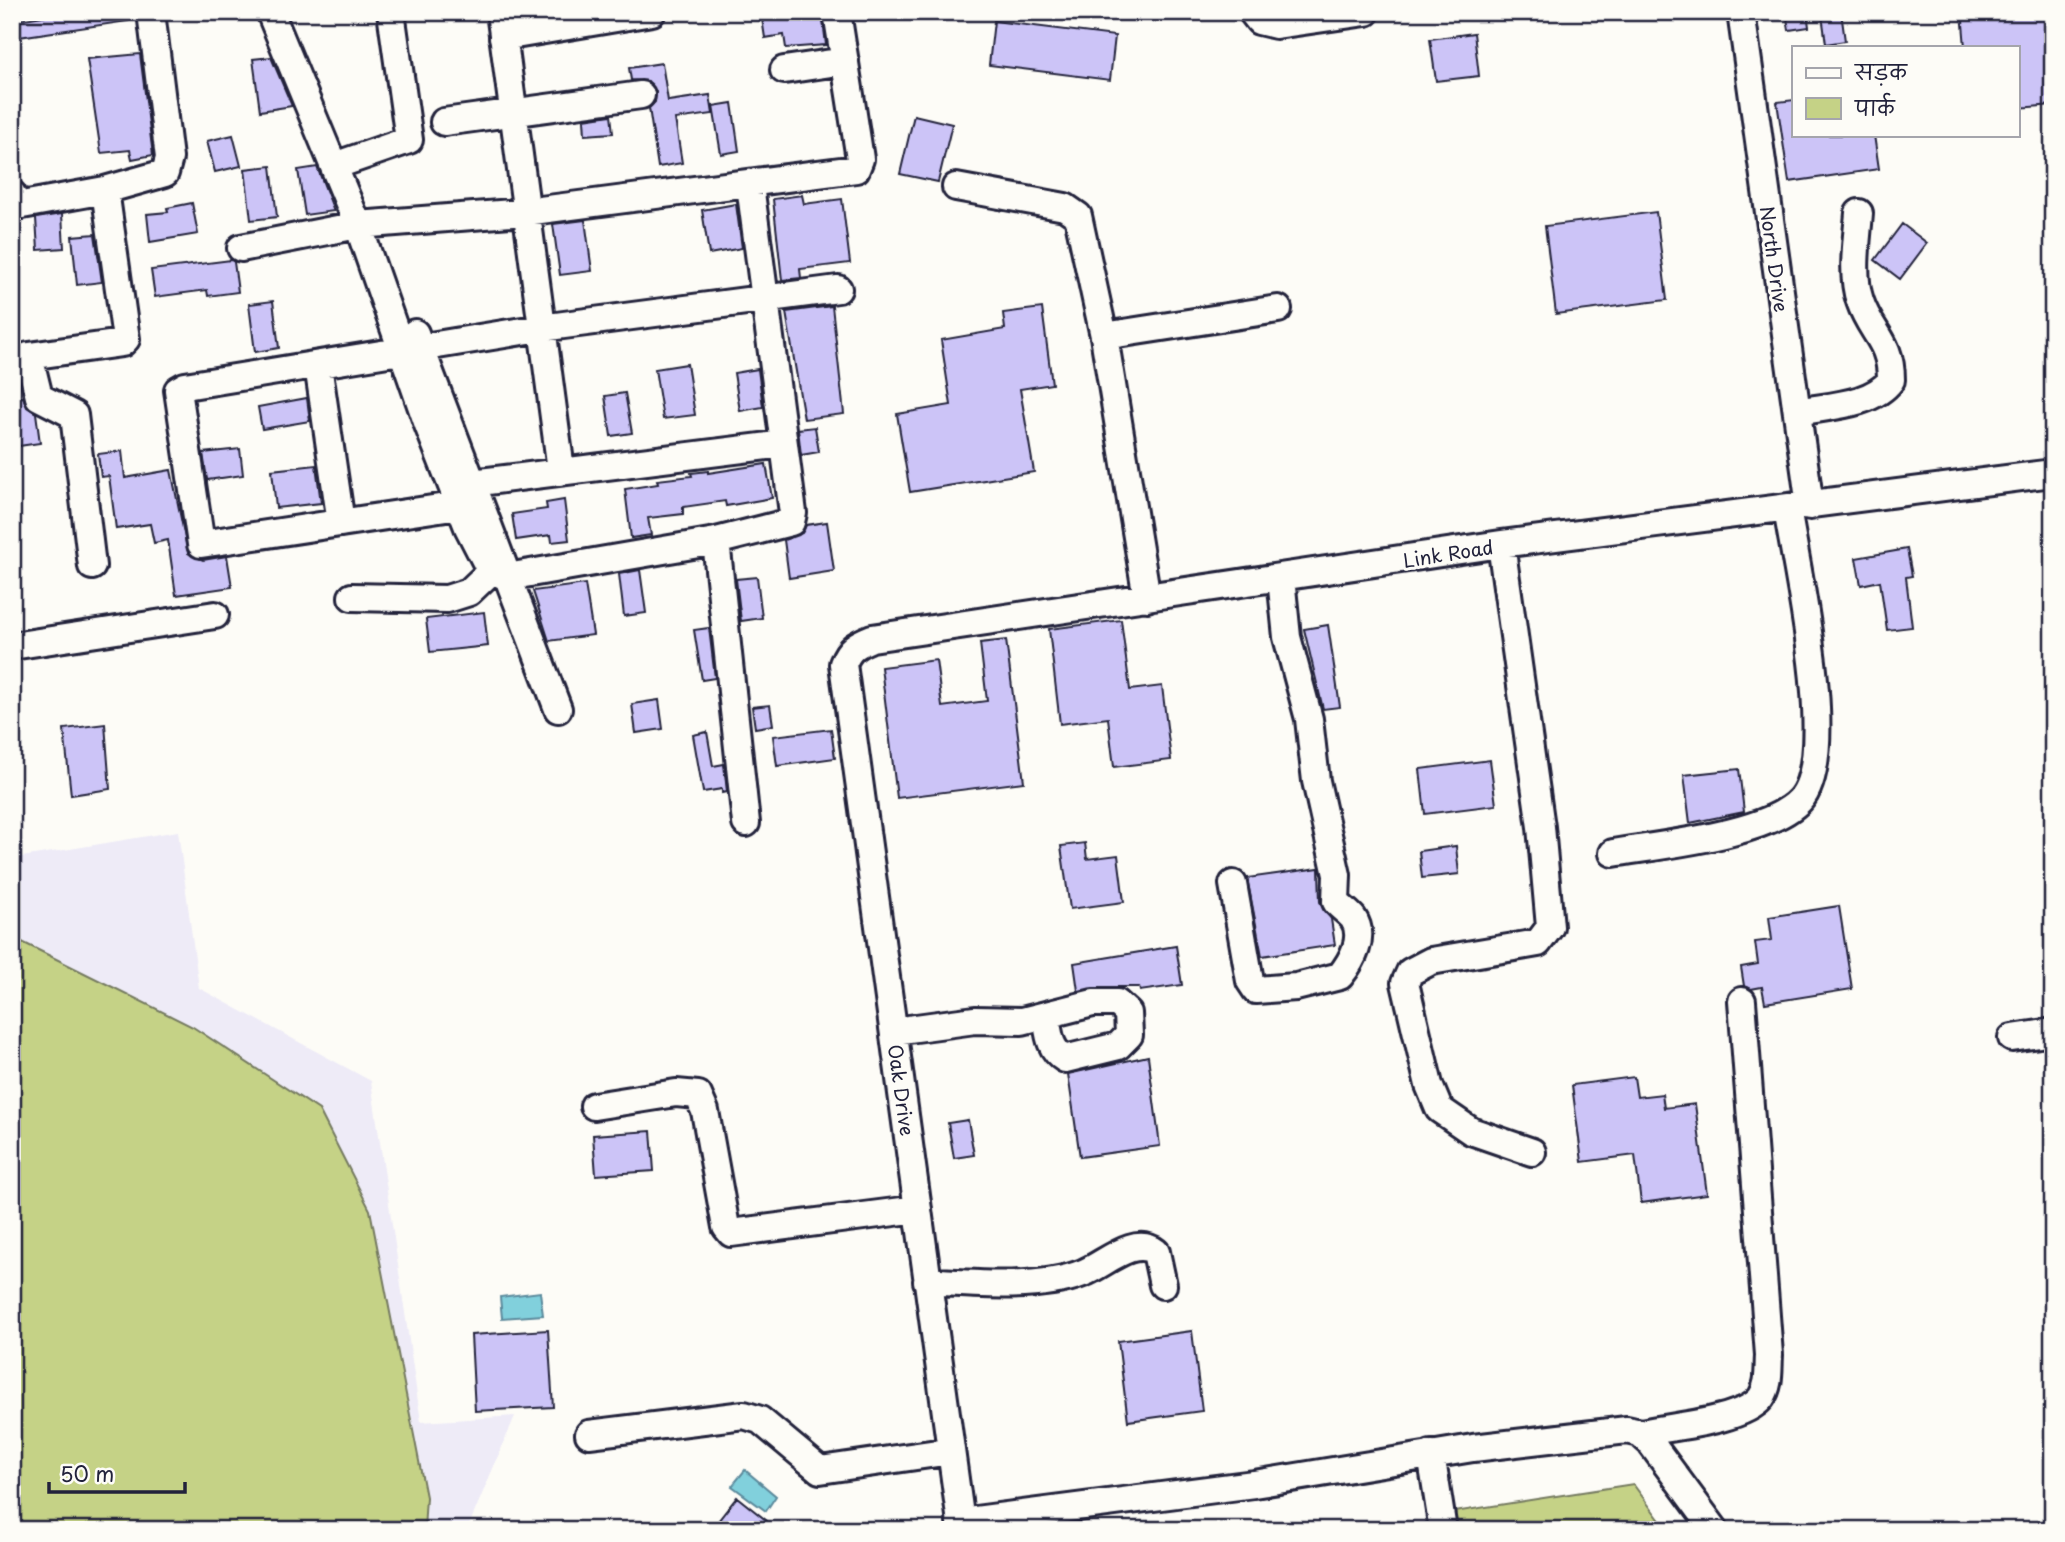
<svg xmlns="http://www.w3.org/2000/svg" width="2065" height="1542" font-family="'Playpen Sans','Playpen Sans Deva',sans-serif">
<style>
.built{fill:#eeebf7}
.green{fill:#c5d286;stroke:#747a60;stroke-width:2}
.water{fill:#81d0dc;stroke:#5b8a9c;stroke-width:2}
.building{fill:#ccc4f7;stroke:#22223b;stroke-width:2}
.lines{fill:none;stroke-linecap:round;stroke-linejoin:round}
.minor-casing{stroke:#22223b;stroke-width:32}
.minor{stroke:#fdfcf7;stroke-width:26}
.labels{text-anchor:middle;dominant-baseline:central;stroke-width:6;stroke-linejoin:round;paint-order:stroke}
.street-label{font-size:19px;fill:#22223b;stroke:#fdfcf7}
</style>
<rect width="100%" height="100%" fill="#fdfcf7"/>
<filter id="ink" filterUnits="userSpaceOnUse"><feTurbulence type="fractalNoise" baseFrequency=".0143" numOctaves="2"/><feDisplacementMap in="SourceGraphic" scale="14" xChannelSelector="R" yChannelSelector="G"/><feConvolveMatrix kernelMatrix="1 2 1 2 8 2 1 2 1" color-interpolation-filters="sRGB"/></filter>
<g filter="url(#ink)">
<path class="built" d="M178,831l21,157 172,93 50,341 94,-6 -48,114h-455v-691l4,19z"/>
<path class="green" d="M12,937l181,90 126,83 51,100 56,287 -2,33h-412z
M1633,1484l34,46h-210l-3,-18z"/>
<path class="water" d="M540,1292l3,23 -41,3 -2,-21z
M745,1470l31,26 -10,15 -34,-25z"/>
<path class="building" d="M67,12h60l1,9 -116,17v-17z
M761,12h61l4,33 -40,3 -2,-13 -19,3z
M1786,12h21l2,15 -20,3z
M1841,12l4,29 -19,3 -4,-29z
M1962,12h91v93l-35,3v-61h-53z
M994,21l121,15 -5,44 -121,-15z
M1474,33l5,43 -43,5 -6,-42z
M140,54l13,101 -21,4 -2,-9 -29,3 -14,-94z
M271,57l21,49 -32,5 -7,-52z
M662,63l6,38 42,-6 3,19 -38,5 7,44 -24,4 -9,-59 6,-6 1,-10 -8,-11 -17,-1 -2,-12z
M1794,100v35h80l5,34 -90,13 -12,-80z
M732,103l7,48 -18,3 -8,-48z
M611,115l2,18 -28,2 -1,-16z
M914,115l38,9 -14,58 -38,-8z
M233,135l8,31 -26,6 -8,-31z
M271,166l6,51 -26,3 -6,-51z
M317,167l17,44 -29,4 -7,-45z
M802,195l2,9 38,-5 8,64 -50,6 1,9 -19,2 -9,-81z
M192,203l6,31 -48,8 -3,-28 21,-2 -1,-4z
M736,204l6,44 -33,6 -7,-44z
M1656,212l11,88 -111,14 -11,-88z
M62,214l2,34 -26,2 -2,-32z
M585,220l7,51 -32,4 -7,-51z
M1902,224l25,19 -27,36 -25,-19z
M95,234l7,48 -25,3 -5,-49z
M231,260l3,2 4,30 -30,4 -1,-6 -52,7 -4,-27z
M273,301l6,47 -24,4 -6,-48z
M832,306l12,108 -40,5 -18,-107z
M1042,308l10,76 -32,5 14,83 -124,20 -13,-78 54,-9 -10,-65 64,-11 -2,-16z
M687,364l8,51 -32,4 -8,-50z
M758,369l5,38 -23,4 -6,-38z
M625,393l7,40 -21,3 -6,-40z
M23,397l4,10 9,6 4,30 -28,4v-49z
M307,398l3,23 -48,8 -4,-22z
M815,427l4,25 -18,3 -3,-26z
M240,449l3,26 -36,5 -4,-27z
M122,451l3,27 46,-8 17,83 15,7 24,-4 5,31 -56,8 -8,-55 -14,3 -4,-19 -34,5 -7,-53 -8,1 -3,-23z
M766,464l6,34 -46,8 -1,-5 -42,6v7l-35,4 3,17 -20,3 -6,-49 33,-5 -1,-4 35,-4 -1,-3 17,-2v2z
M316,465l5,38 -45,5 -4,-38z
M564,500l5,40 -17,2 -1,-7 -35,5 -4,-26 35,-5 -1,-6z
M827,522l7,49 -45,7 -5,-38 18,-7 4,-8z
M1907,549l5,27 -6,1 6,50 -25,3 -7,-49 -19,4 -5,-27z
M640,570l6,43 -22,3 -5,-42z
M757,577l5,41 -21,3 -5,-42z
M585,584l8,51 -44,6 -16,-50z
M484,612l4,34 -58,6 -4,-33z
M1121,620l9,70 32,-4 9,74 -57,7 -6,-49 -48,6 -11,-95z
M1328,625l12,82 -17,2 -19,-80z
M709,628l6,50 -13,2 -8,-50z
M1006,640l18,142 -127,16 -16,-131 55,-7 6,47 45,-6 -7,-58z
M659,700l4,29 -27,4 -4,-29z
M770,705l3,20 -18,3 -3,-21z
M105,724l5,65 -39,6 -7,-66z
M831,729l4,29 -58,8 -4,-30z
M707,732l6,34 11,-2 3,28 -5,1v-4l-19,3 -10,-57z
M1490,760l6,45 -71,9 -5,-45z
M1739,769l5,43 -54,11 -6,-48z
M1085,843l2,16 31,-4 6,47 -54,7 -9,-63z
M1456,846l3,28 -37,4 -3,-27z
M1319,868l1,34 11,17 4,26 -73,11 -15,-78z
M1839,906l13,83 -87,14 -3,-16 -11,2 -7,-3 -3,-19 17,-3 -3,-22 17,-2 -3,-23z
M1176,946l6,39 -42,6 -1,-4h-22l-39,4 -4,-28z
M1148,1056l12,90 -80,11 -12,-83z
M1634,1077l3,20 25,-3 2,14 31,-4 12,90 -66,9 -6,-48 -53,7 -10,-77z
M968,1120l6,35 -20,3 -6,-35z
M651,1131l3,40 -58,4 -3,-40z
M548,1330l5,77 -78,4 -4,-76z
M1192,1331l10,80 -74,10 -10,-80z
M737,1497l30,24 -7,9h-49z"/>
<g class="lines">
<defs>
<path id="minor" d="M270,12l88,213 70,200 40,102 18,35 6,8 15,7 209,-36 75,-19 2,-9 -43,-328
M500,12l61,458
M1252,12l7,9 17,4 90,-13
M1741,12l69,494
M503,37l149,-25
M784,70l61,-9
M444,122l197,-27
M334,166l75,-26 -18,-128
M956,187l109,20 13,9 26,120 43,262
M12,194l2,7 8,4 83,-15 60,-17 4,-15 -18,-146
M241,248l117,-23 167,-13 331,-43 4,-10 -23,-147
M415,333l143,376
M1104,336l174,-27
M318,365l23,158
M1797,412c29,-6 75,-6 94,-32 0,-40 -20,-46 -31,-79 -9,-26 -3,-61 -1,-88
M472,483l312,-39
M479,502l-278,42 -23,-154 7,-4 356,-58 297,-39
M716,541l30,282
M1501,544l40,283 9,100 -12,16 -107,18 -21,11 -5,11 24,102 10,24 32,22 61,21
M92,566l-18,-151 -35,-18 -10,-41 93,-13 4,-4 -21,-149
M352,597l95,2 22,-7 23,-22
M12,646l203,-31
M1613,853c47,-8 155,-18 187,-53 40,-44 -4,-232 -13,-292
M1233,884l17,97 6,9 40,-3 44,-11c12,-15 26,-39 13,-58 -5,-6 -12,-10 -17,-16l1,-27 -21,-94 -7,-62 -22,-82 -6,-59
M894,1031l81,-11 47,1 71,-18h24l11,10 1,22 -11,11 -53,13c-16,-10 -16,-25 -19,-43
M2012,1038l41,-6
M594,1106l82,-13 22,2 7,16 21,116 5,6 187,-24
M927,1281c46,3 114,9 156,-8 21,-8 51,-38 73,-21l7,33
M1640,1433c29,-6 103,-12 121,-35 9,-13 7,-28 8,-43l-27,-354
M589,1434l155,-19 16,5 60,50 131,-19
M1431,1454l12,76
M960,1522l294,-38 219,-36 154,-18 13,3 10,9 65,88
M962,1530l-119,-866c6,-16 14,-20 29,-26l629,-94 552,-71"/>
</defs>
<use href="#minor" class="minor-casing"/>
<use href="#minor" class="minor"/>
</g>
</g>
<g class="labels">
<g class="street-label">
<text transform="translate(1775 259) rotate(82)">North Drive</text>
<text transform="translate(1448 553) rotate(-9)">Link Road</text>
<text transform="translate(902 1090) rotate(82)">Oak Drive</text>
</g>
</g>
<rect width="2065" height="1542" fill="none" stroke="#fdfcf7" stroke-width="42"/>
<rect x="21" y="21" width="2023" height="1500" fill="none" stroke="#22223b" stroke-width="2.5" filter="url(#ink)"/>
<rect x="1792" y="46" width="228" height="91" fill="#fdfcf7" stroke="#a5a5ac" stroke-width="2"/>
<rect x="1806" y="68" width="35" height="10" fill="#fdfcf7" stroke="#a5a5ac" stroke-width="2"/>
<text x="1855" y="80" font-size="21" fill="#22223b">सड़क</text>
<rect x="1806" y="98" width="35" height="21" fill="#c5d286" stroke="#a5a5ac" stroke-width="2"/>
<text x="1855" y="116" font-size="21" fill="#22223b">पार्क</text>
<path d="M49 1482v10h136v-10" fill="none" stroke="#22223b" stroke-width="3.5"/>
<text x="60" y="1482" font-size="21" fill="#22223b" stroke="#fdfcf7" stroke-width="5" paint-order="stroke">50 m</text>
</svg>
